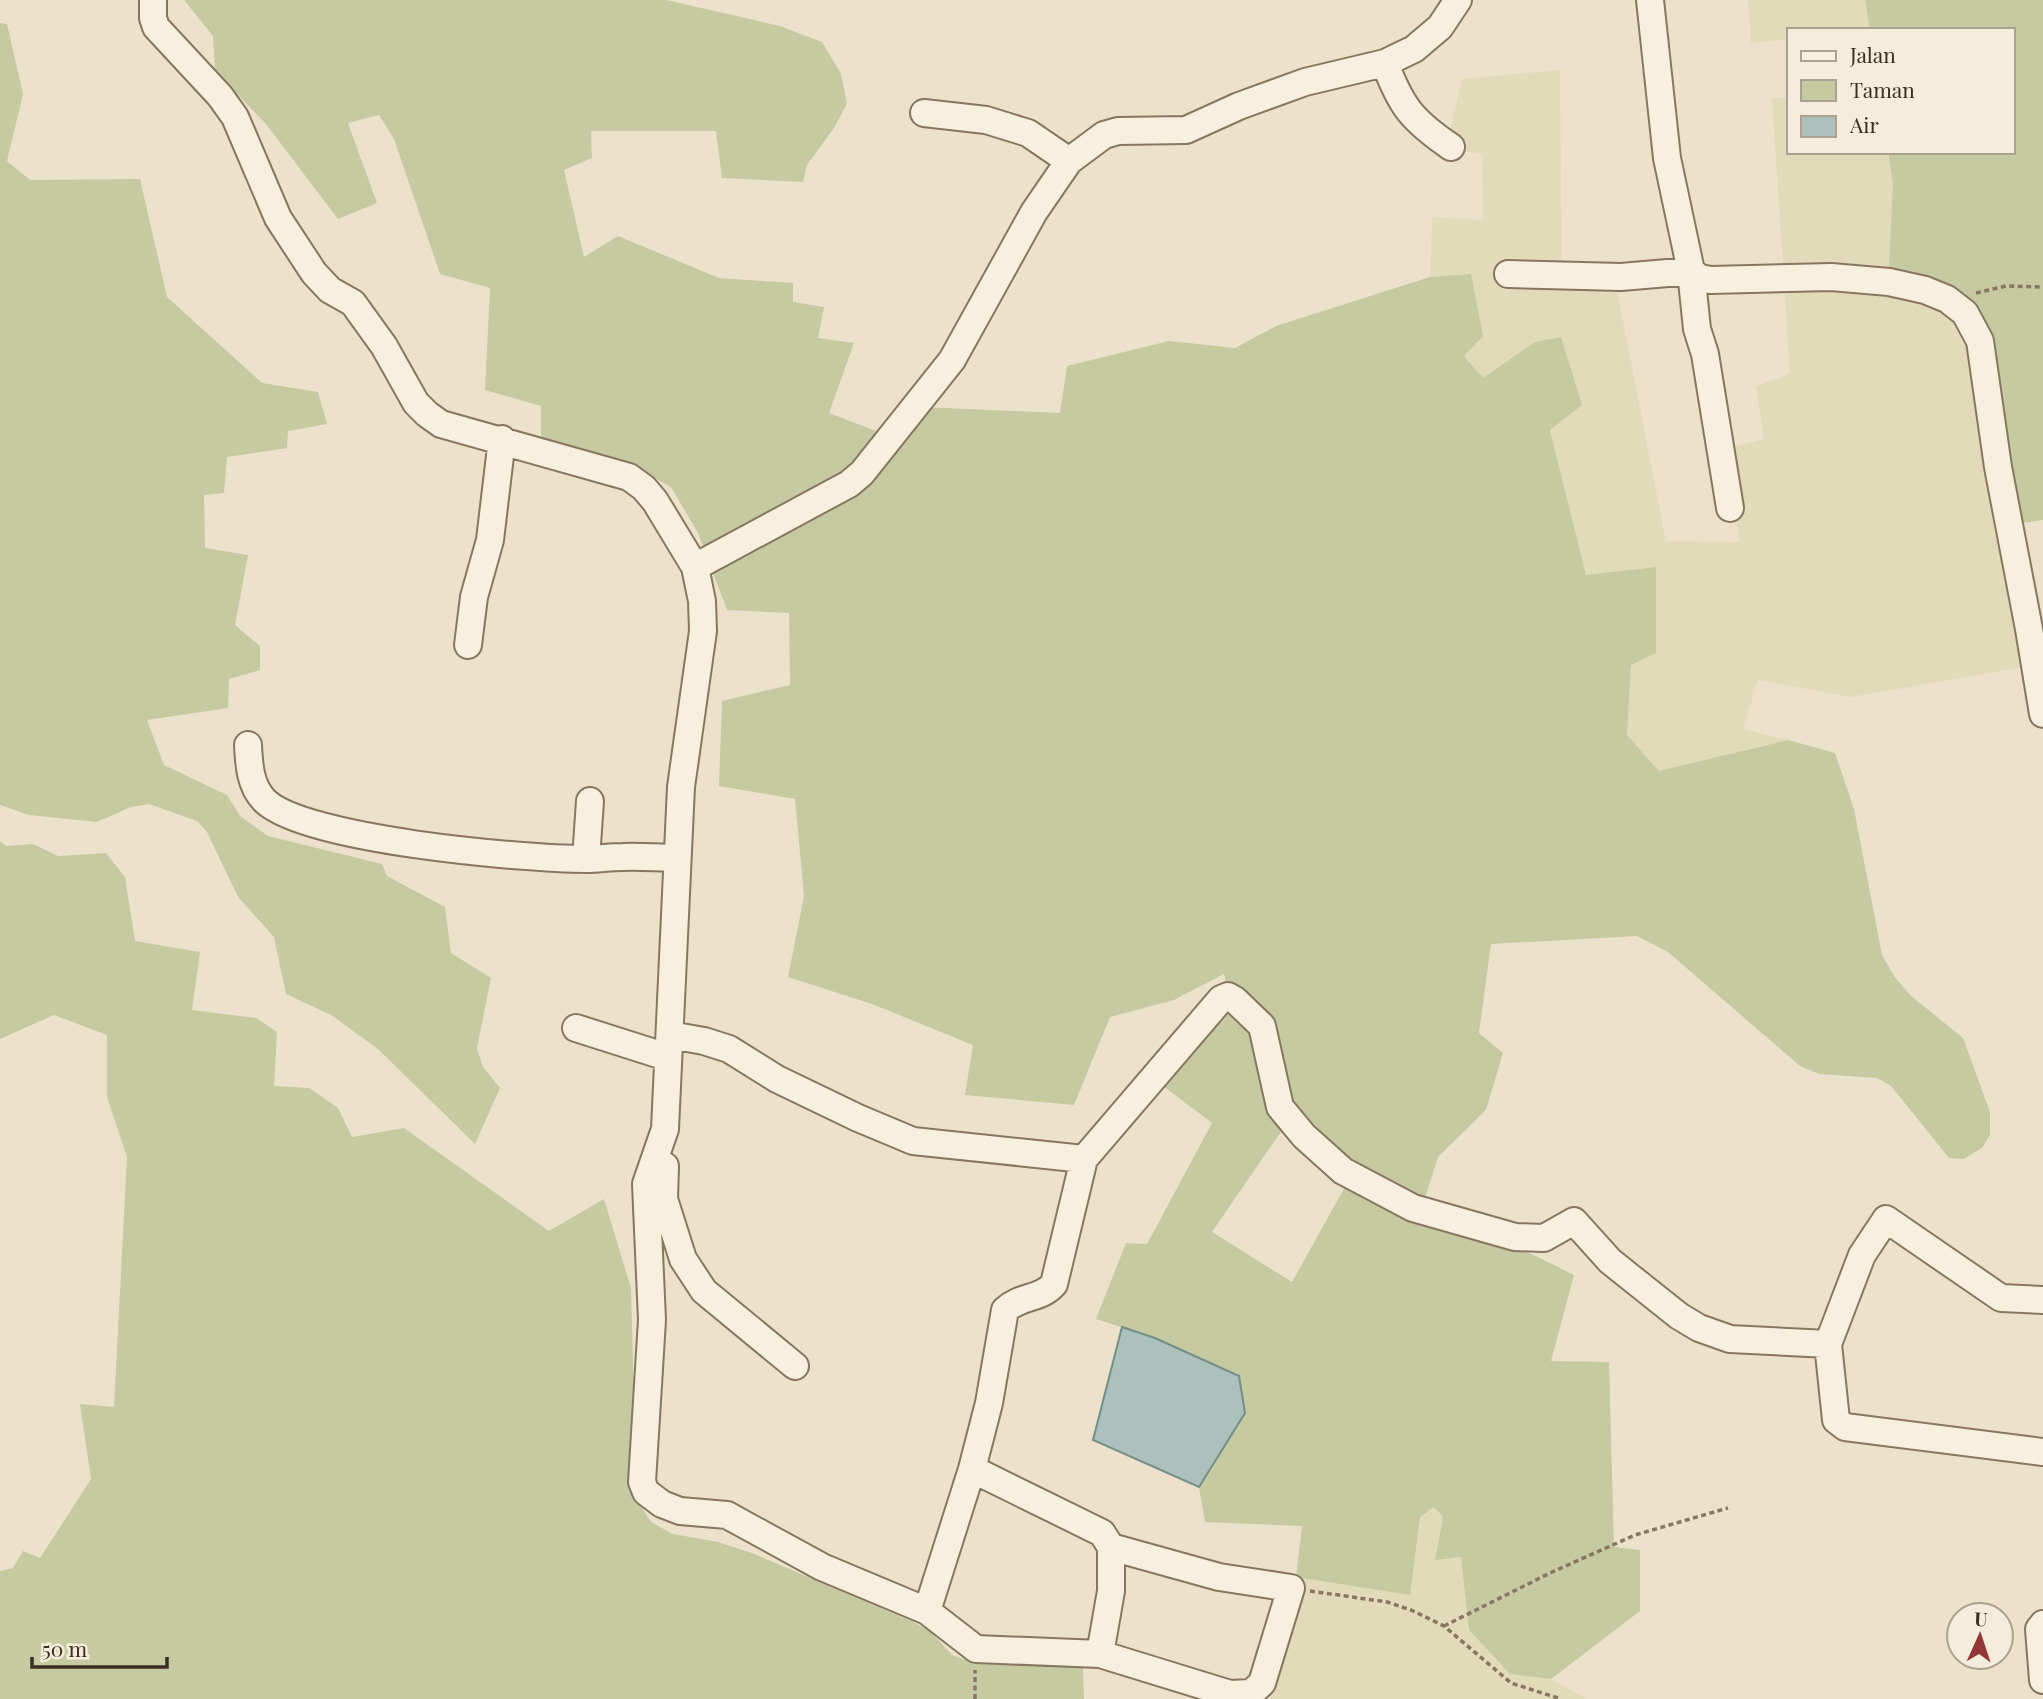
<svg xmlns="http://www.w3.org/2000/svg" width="2043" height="1699" font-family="'Playfair Display',serif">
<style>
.farmland{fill:#e1dbba}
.green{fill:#c5caa0;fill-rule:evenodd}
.water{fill:#acc1bb;stroke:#738f88;stroke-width:2}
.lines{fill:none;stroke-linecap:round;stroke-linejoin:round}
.minor-casing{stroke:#887661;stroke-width:30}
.path{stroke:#887661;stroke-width:3.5;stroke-dasharray:5 3.5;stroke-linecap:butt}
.minor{stroke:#f7f0df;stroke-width:26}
</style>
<rect width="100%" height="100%" fill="#ece2cc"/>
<path class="farmland" d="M1748,0h117l5,30h-81v9l-38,4z
M1560,70l2,215 55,5 49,251 73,1 -8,-95 33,-8 -8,-53 34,-12 -18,-275 17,-2v55h99l5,32 65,124 30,49 37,310 -174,30 -93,-17 -15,49 45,11 -129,31 -32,-36 4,-70 25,-98 -70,9 -36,-147 11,-92 -26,5 -52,37 -19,-23 7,-82 -41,3 2,-60 51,3 -1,-66 -36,-6 16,-69z
M1434,1507l9,10 -8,42 26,-2 8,73 41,44 41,5 36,20h-327l36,-122 124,-60z"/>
<path class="green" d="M184,0h482l114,26 42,16 19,32 6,30 -13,24 -27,37 -4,17 -81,-4 -6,-47h-125l1,27 -28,12 20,87 34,-21 101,42 74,5v19l31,5 -6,31 36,5 -25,70 65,25 29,-31 137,6 7,-47 102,-25 66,7 41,-22 154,-49 41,-3 12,62 -19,20 19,22 52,-36 26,-5 21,68 -32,25 36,145 70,-8v86l-25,12 -4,70 32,36 129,-31 47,13 19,56 28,146 12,21 16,19 53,43 27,74v23l-8,13 -18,11 -15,-1 -58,-72 -14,-8 -58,-4 -19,-8 -132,-114 -31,-16 -146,8 -12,89 24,20 -17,57 -48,47 -14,44 150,74 -23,86 58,1 5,185 26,3v61l-89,68 -41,-5 -41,-44 -8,-73 -26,3 8,-43 -9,-10 -14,10 -10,78 -114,-18 6,-51 -97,-4 -6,-35 46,-74 -6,-37 -84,-38 -59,-19 30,-76 21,1 65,-121 -53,-40 69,-91 -4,-18 -50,26 -64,17 -36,88 -109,-10 8,-50 -101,-41 -84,-27 16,-81 -9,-97 -76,-13 3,-85 68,-16 -1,-72 -62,-3 -29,-77 -27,-46 -35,-19 -95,-30v-32l-56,-16 5,-102 -50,-14 -46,-135 -15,-24 -31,8 29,80 -39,16 -72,-95 -51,-53 -2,-35zM1297,1108l59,59 -64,115 -80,-50z
M1865,0h178v520l-40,6 -16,-101 -29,-117 -70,-22 5,-102 -5,-32h125v-122h-143z
M0,23l7,1 16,70 -16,67 23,19 110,-1 27,118 95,86 56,9 9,32 -39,7 -1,17 -60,9 -3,36 -20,2 1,53 43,7 -13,70 25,21v24l-31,9 -1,29 -81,12 17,45 63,30 13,21 28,20 114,28 5,12 58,31 6,46 40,25 -14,70 6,19 17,21 -25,56 -96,-94 -46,-34 -47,-22 -12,-57 -36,-40 -31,-65 -10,-11 -48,-17 -18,3 -34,15 -68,-7 -29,-10z
M0,841l6,5 27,-2 25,12 48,-3 19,24 10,64 65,11 -8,58 64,8 21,14 -3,54 35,2 29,20 14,29 52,-9 145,103 55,-32 27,89 5,188 6,32 9,14 22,12 45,8 34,11 159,68 19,10 22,24 25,9 52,-6 54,9 1,32h-1084v-128l13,-3 10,-17 17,7 51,-79 -11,-75 34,3 13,-250 -20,-60v-62l-53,-20 -54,24z"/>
<path class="water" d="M1122,1327l33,11 84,38 6,37 -46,74 -106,-47z"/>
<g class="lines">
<defs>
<path id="minor" d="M153,0v18l3,9 64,69 15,21 43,101 36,55 16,17 23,13 31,43 32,57 11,11 14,10 188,53 15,11 11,13 40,66 7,34 1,30 -22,156 -16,342 -19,55 6,136 -10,162 4,10 16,12 18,7 47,4 95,52 105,44 49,38 124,5 130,40 21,-1 11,-10 29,-95 -72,-11 -108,-30
M1650,0l17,158 24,113 9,7 11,2 120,-3 58,5 36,8 22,9 18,14 15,28 18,126 31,162 14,85
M1385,63c16,44 28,58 66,84
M924,113l62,7 42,13 41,28
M1508,274l113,3 70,-6 6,58 8,25 25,154
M695,567l154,-83 13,-11 90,-113 82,-148 35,-51 35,-26 14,-4 68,-1 53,-24 66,-24 80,-19 29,-14 26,-22 18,-27
M468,645l6,-48 16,-57 12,-101
M248,745c1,20 2,40 16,55 38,40 262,59 322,59 12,0 24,-2 37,-2 17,-1 35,1 53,1
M586,859l4,-58
M576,1028l91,29
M670,1035l34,6 25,8 48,30 81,39 55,23 171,18
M665,1166l-1,33 19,60 21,32 91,75
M1828,1344l34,-89 24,-36 115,79 42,2
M972,1469l130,64 9,14v44l-11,63
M927,1611l45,-142 17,-66 16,-93c16,-15 35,-10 49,-26l30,-125 137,-160 7,-3 7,4 27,26 18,81 24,29 39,35 70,37 102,29 29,1 30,-17 36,40 69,55 20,12 31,11 98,5 8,76 9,7 198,25
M2043,1624l-4,5 4,51"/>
</defs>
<use href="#minor" class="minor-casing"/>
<path class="path" d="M1976,293l30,-7 37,1
M1310,1591l77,11 24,8 33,16 67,57 50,16
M1444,1626l106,-53 85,-38 93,-27
M975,1699v-29"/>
<use href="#minor" class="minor"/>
</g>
<rect x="1787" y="28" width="228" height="126" fill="#f4eddb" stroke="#aaa191" stroke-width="2"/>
<rect x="1801" y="51" width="35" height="10" fill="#f7f0df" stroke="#aaa191" stroke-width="2"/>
<text x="1850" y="63" font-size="21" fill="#3a2e23">Jalan</text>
<rect x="1801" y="80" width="35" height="21" fill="#c5caa0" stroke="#aaa191" stroke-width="2"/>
<text x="1850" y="98" font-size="21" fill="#3a2e23">Taman</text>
<rect x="1801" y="116" width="35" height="21" fill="#acc1bb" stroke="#aaa191" stroke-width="2"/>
<text x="1850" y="133" font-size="21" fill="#3a2e23">Air</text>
<g transform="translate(1980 1636) rotate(3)"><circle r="33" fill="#f4eddb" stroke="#aaa191" stroke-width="2"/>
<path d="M0-5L12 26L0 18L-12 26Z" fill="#923637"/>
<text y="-10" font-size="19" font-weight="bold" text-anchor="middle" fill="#3a2e23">U</text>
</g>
<path d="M32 1657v10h135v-10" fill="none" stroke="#3a2e23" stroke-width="3.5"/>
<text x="42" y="1657" font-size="21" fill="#3a2e23" stroke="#f4eddb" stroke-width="5" paint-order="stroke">50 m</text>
</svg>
